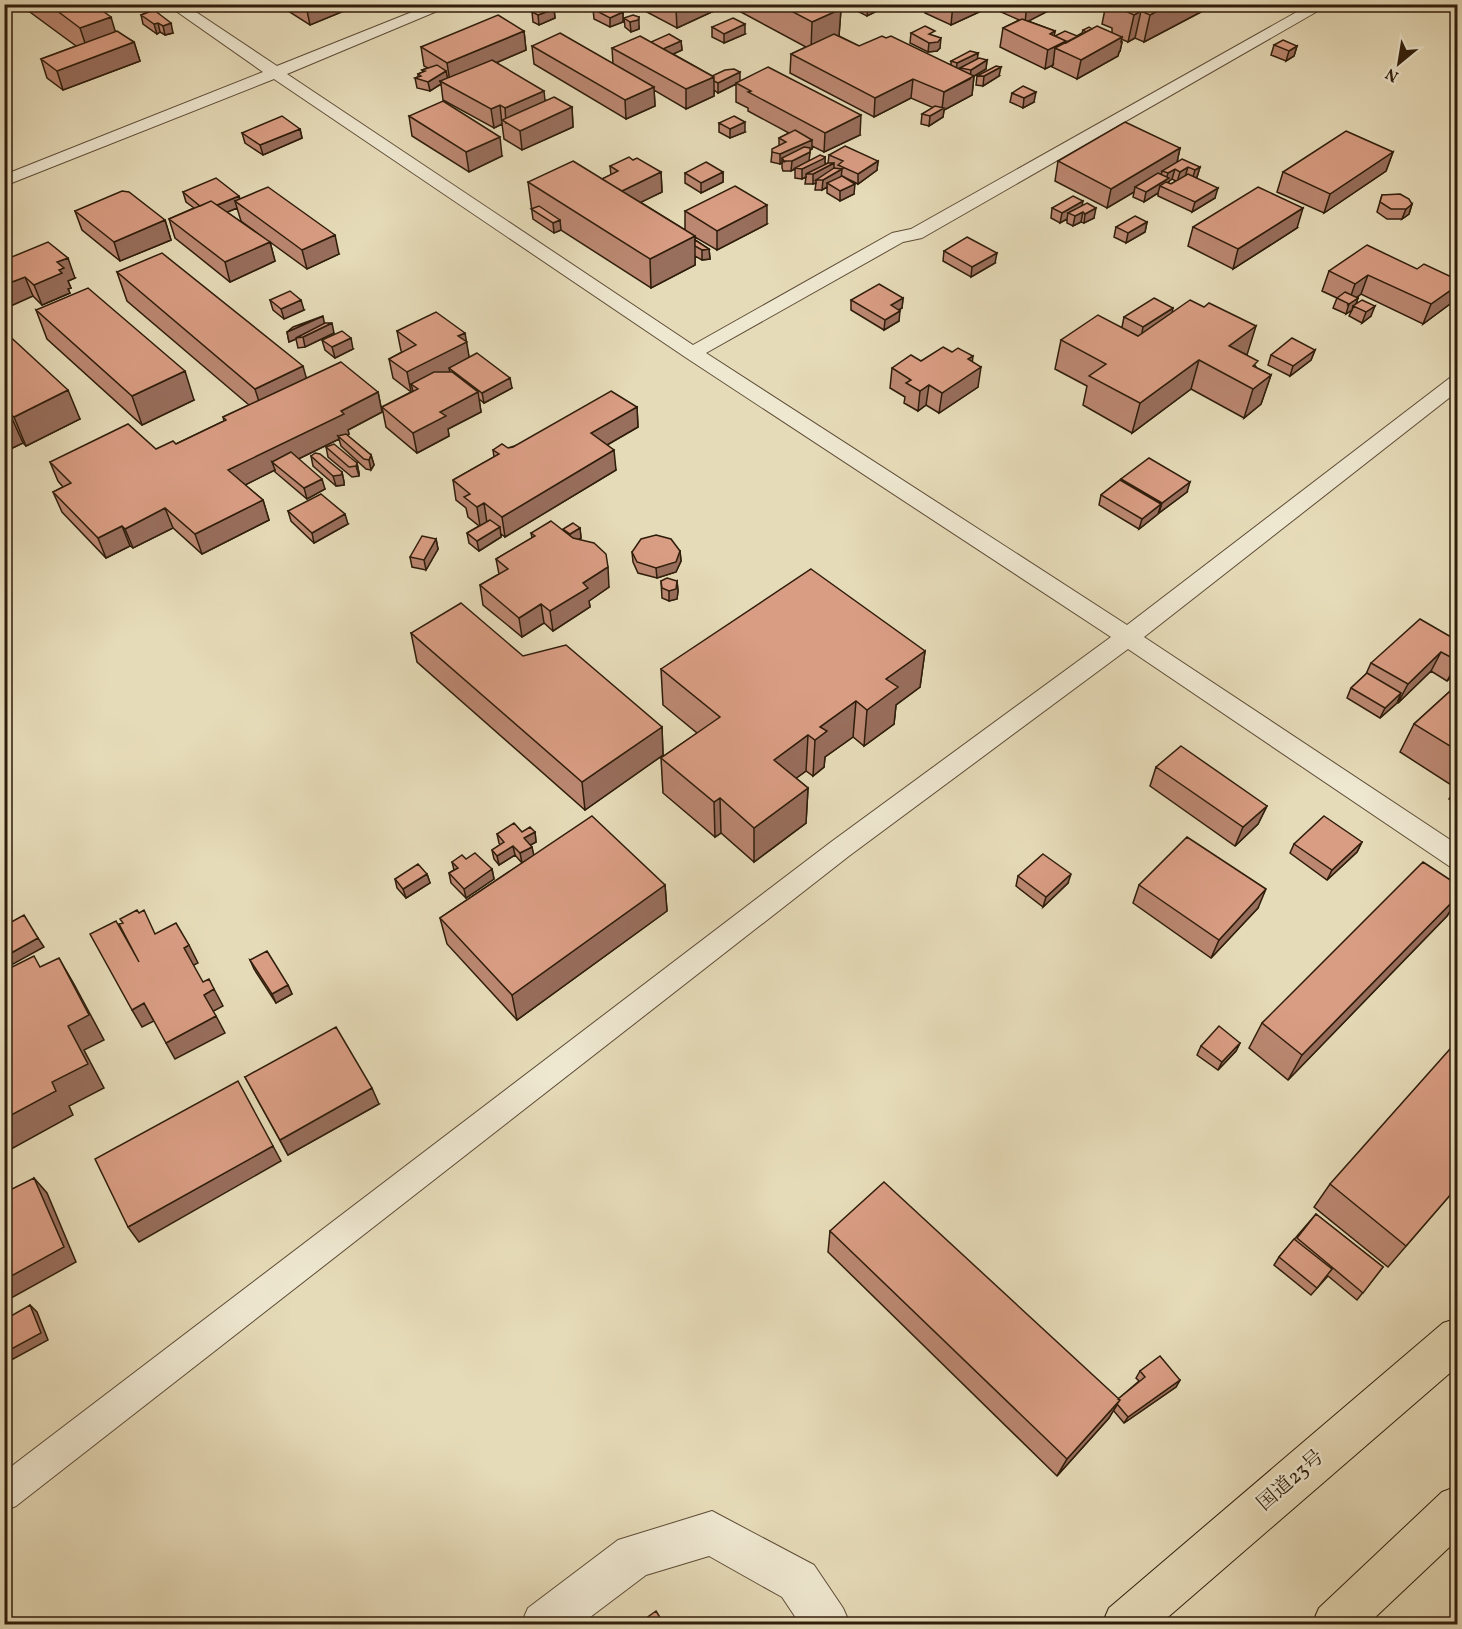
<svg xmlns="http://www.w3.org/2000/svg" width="1462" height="1629" font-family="Vollkorn,'Noto Serif JP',serif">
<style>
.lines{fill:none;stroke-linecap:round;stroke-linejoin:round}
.service-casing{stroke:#5d4c36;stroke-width:2}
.minor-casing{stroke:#5d4c36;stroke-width:2}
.trunk-casing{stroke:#2f1d0b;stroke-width:2}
.service{fill:#efe8d1;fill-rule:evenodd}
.minor{fill:#efe8d1;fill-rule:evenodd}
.trunk{fill:#e6dbb8;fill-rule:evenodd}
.wall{fill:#bb8771;stroke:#2f1d0b;stroke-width:1.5;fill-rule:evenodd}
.shaded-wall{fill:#986e5c;stroke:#2f1d0b;stroke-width:1.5}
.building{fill:#d99d83;stroke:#2f1d0b;stroke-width:1.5}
.labels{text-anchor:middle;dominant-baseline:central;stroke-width:5;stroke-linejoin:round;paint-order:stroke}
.near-street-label{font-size:20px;fill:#2f1d0b;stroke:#efe8d1}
</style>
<rect width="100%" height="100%" fill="#e6dbb8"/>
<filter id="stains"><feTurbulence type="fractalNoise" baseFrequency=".00333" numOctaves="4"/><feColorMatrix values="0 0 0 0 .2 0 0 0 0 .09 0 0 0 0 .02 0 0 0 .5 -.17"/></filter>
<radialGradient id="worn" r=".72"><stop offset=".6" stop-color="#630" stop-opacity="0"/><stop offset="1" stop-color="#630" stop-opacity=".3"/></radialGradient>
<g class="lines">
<defs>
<path id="service" d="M166,4h18l93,62 155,-62h22l-167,70 406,271 199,-112 19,-4 400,-225h19l-408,234 -19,4 -197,111 421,272 324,-248 7,-2v16l-314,246 314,208v24l-9,-3 -321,-217 -279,207 -833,650 -12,5v-39l827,-630 280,-205 -426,-280 -411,-278 -270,107v-11l259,-103z"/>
<path id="minor" d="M712,1511l102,54 29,43 7,16h-50l-18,-27 -73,-41 -63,19 -65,49h-60l7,-16 90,-68z"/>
<path id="trunk" d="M1458,1318v48l-298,258h-58l7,-16 334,-285z
M1458,1486v53l-90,85h-56l7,-16 123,-116z"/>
</defs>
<use href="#service" class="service-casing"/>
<use href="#minor" class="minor-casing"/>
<use href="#trunk" class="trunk-casing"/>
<use href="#service" class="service"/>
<use href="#minor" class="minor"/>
<use href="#trunk" class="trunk"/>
</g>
<path class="wall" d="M19,4h74l22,27 19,11 6,19 -77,29 -16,-12 -6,-19 35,-13z
M277,4h79v2l-46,19z
M645,4h71v6l-39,18 -32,-17z
M726,4h105l10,5 -2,27 20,10 92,19v-4l27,-8 -1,6 10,1 -1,9 -12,7 -2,19 -28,15 -1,7 -14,9 -8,-2 1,-10 12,-6 -23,-10 -37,19 -84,-44 1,-19 15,-7z
M843,4h33l-1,8 -8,4z
M926,4h125l-1,6 -22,11 27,10 -1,5h23l5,-3 1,-3 9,-1 20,4v-5l-10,-4 4,-20h110l-72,38 -9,-4 -7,4 -7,-3v2l1,1 -2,9 -1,1 -1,4 -41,23 -25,-12 1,-2 -8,4 -45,-22 3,-19 16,-8 -29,-13 -39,18 -26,-12z
M1435,4h23v9z
M554,9l1,9 -16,7 -6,-3 -1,-10z
M593,9l30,3v10l-13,5 -16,-8z
M154,10l19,23 -8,2 -5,-3 -3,2 -14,-10 -2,-9z
M624,18l15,8v3l-8,3 -6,-5z
M712,27l33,7 -21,9 -12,-6z
M524,31l2,19 -30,13 49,37 27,7 1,20 -51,23 -18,-11 -2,-15 -8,4 -51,-28 -2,-16 -11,7 -13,-3 -2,-10 3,-1v-3l5,-2 -1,-2 6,-2 -4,-2 -3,-19z
M911,33l23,3 6,12 -3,3 -9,1 -18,-9z
M681,41l1,9 -9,4 39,22 28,5 120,54 -36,17 -12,-6v3l-2,1 -1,11 16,-4v7l3,-1 1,-8 49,6 -1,9 -19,14 -14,-7 10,17 -14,7 -13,-8v-6l-5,3h-7l1,-7 -3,1h-8l1,-7 -4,2 -7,-1v-9l-4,2h-8l-1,-3v-5l-2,1 -9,-2 1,-10 7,-6v-8l10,-5 -41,-22v-3l-12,-6v-18l-18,9 -4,-3v6l-28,13 -32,-19 1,16 -29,13 -92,-55 -2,-18 81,18 -1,-16 39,-6z
M1274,45l23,1 -3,10 -8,5 -15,-6z
M977,76h22l-16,10 -7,-1z
M1012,93l22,9 -11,6 -13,-6z
M409,116l93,40 -33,16 -57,-36z
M719,123l26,9 -15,6 -11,-6z
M300,129l2,9 -39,17 -18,-12 -3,-10z
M1180,148l-3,14 23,5 -3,10 -1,1 19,20 -23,14 -34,-16v-3l-14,9 -11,-5 1,-5 -27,16 -52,-27 3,-20zM1172,179l4,2 -5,3 -3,-2z
M1393,152l-7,19 -62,42 -47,-21 6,-20z
M633,160l28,12 1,20 -22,10 45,28v-19l82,13 -50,26 -22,-13v3l14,9 1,10 -8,1 -7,-4v9l-44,23 -90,-58 -7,3 -21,-14 -5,-37 74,-3 9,-4 -1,-9z
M723,172v10l-22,11 -16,-10v-10z
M183,192l57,7 99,55 -32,15 -37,-27 5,19 -45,21 -55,-44 -6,-19 25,-11 -8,-6zM237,208l4,13 24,18 -38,-27z
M1382,195l30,9 -3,10 -7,5h-15l-10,-7z
M1082,206l12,12 -10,5 -3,-1 -8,4 -6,-3v-4l-7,4 -9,-5 1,-10z
M75,211l90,9 6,20 -51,21 -38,-31z
M1147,222l-2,10 -19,11 -12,-6 2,-10z
M1193,227l104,1 -64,41 -45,-23z
M944,251l51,12 -24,14 -28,-16z
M7,259l68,19 -7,3 3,7 -3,1 2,4 -28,12 -9,-9z
M1417,269l41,11v13l-4,8 -31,23 -62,-30 -4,3 1,1 -2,6 15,12 -9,7 -13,-7 3,-6 -6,4 -13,-6 4,-10 -15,-7 7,-20z
M117,272l190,106 71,14 4,20 -34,18 1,4 -2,1 24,20 3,10 -3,5 -5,-1 -25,-23 -2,-7 -41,20 27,30 -18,10 -32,-27v-2l-30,15 18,15 6,20 -67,34 -29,-26 -40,20 -3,-2 -24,12 -44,-46 -9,-20 10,-5 -5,-6 -8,-19 106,-13 20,-5 48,-23 -1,-4 26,-12 -122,-104z
M903,298l-1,10 -3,2v11l-15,9 -33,-20v-10z
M270,300l34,10 -20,9 -11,-9z
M36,310l158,90 -52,25 -95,-86z
M1172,312l75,43 10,13 14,7 -10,29 -17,14 -53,-29 -59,44 -49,-28 4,-19 -32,-17 6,-29 61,-13 2,-10z
M325,323l9,10 -29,14 -7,1 -2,-9 -7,3 -2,-10z
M4,331l76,88 -54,27 -3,-3 -19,9z
M397,331l69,11 3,16 43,30 -28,15 -5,-4 2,13 -33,17 1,7 -32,17 -31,-26 -4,-20 29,-15 -18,-14 -4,-19 13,-7 -1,-1z
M322,340l31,9 -18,9 -10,-8z
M1315,350l-4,10 -21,16 -22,-11 3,-10z
M921,361l51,1 6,25 -39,26 -13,-8 -8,6 -14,-8 1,-6 -15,-9 2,-20z
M637,407l1,20 -31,18 9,25 -111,67 -4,-3v3l-22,14 -10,-8 -2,-10 12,-7 -11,-9 -2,-9 -10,-8 -3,-20 41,-23 -1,-7 15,-2z
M326,447l31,16 2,10v3l-7,1 -24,-20z
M311,456l31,16 2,10v3l-8,1 -23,-20z
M1121,479l66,13 -28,21 -1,-1v2l-19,15 -40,-24 2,-10 19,-15z
M288,511l60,13 -34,19 -23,-22z
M580,528l1,10 -2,1 30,48 -20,14 1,6 -37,24 -9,-8 -22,14 -39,-32 -3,-20 19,-11 -3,-15 36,-21 -1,-5z
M436,539l2,10 -12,21 -14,-3 -2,-10z
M680,551l1,10 -5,11 -19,6 -19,-5 -5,-11 -1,-10z
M661,581h16l1,10 -1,8 -8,2 -7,-3z
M411,633l112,23 139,71 1,28 -78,55 -168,-148z
M1458,641v29l-11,11 -16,-10 -33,32h-1l-17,15 -33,-20 4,-10 15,-14 5,-11z
M925,651l-5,36 -24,18 -2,19 -30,22 -11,-9 -28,20 -1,10 -11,9 -7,-5 -10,7 12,10 -2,35 -52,39 -33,-29 -6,4 -52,-44 -2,-35 36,-25 -34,-28 -2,-36z
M1458,684v120l-9,-5 7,-11 -56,-36 14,-28z
M1156,767l111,39 -9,18 -23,22 -85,-60z
M522,832h13l1,10 -6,3 2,2 1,8 132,30 2,26 -150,109 -70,-76 -7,-26 82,-55 -7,-8 -16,10 -5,-6 -2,-9 8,-5 -1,-2 -2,-9z
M1362,842l-5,10 -30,28 -37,-27 4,-9z
M466,859l26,10 2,10 -28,19 -15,-15 -2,-10 5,-3 -2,-8z
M427,874l3,9 -24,15 -9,-10 -2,-9z
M1018,876l50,7 -25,24 -27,-21z
M1139,885l119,23 -47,50 -78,-55z
M1458,885v14l-11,17 -159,164 -39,-32 13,-25z
M250,960l38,25 4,9 -16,9 -22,-34z
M1240,1043l-4,8 -18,19 -21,-15 4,-9z
M245,1077l134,27 -91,51z
M1330,1184l128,2 -70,81 -74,-60z
M1316,1214l67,53 -26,33 -29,-24 -17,19 -37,-30 5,-8z
M830,1231l288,168 21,-18 -3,-3 4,-7 40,9 -4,7 -52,36 -11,-13 -4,8 -52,58 -229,-224z"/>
<path class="shaded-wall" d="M311,4h45v2l-46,19 -4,-19z
M686,4h30v6l-39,18 -1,-19z
M873,4h3l-1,8 -8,4 1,-9z
M953,4h38l-1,3 -39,18z
M1027,4h24l-1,6 -25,13z
M1170,4h46l-72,38 6,-27z
M554,9l1,9 -16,7 -1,-10z
M841,9l-2,27 -28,14 1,-28z
M1141,11l-6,27 -7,4 6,-27z
M623,12v10l-13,5v-9z
M111,17l8,27 -30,11 -9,-27z
M639,17v12l-8,3 -1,-10z
M158,23l2,9 -3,2 -3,-10z
M171,23l2,10 -8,2 -2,-9z
M745,24v10l-21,9v-9z
M524,31l2,19 -76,32 -3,-19z
M1055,31l-3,17 14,-7 -2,11 -9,-4 -2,17 -8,4 5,-35z
M1122,37l-1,5h1l-2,9 -1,1 -1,4 -41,23 4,-19z
M941,38l-1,10 -3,3 -9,1 1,-9z
M681,41l1,9 -22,10v-10z
M134,42l6,19 -77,29 -6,-19z
M1297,46l-3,10 -8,5 3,-10z
M978,53l-1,9 -17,6v3l-4,2 1,-10z
M987,60l-1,9 -12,7 -2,19 -28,15 -1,7 -14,9 1,-10 12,-7 2,-17 26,-13 1,-9z
M1001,67l-2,9 -16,10 1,-10z
M446,71l2,9 -8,1 1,3 -11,7 -2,-9z
M740,72v10l-4,1v1l-18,9v-10z
M714,77v19l-28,13v-20z
M913,79l-2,19 -37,19 1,-19z
M654,87l1,19 -29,13 -1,-19z
M544,91l2,19 -40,13 -1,-15z
M1036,92l-2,10 -11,6 1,-10z
M500,105l2,19 -8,4 -3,-19z
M572,107l1,20 -51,23 -2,-19z
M861,115l-1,20 -36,17 1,-19z
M745,122v10l-15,6v-9z
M300,129l2,9 -39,17 -3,-10z
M500,137l2,19 -33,16 -3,-20z
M812,140v9l-28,13 -2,-4v5l-2,1v-10z
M1180,148l-4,19 -14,4 -1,5 -26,11 -1,5 -27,16 4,-19z
M810,152l-1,9 -18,10 1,-10z
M1393,152l-7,19 -62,42 6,-19z
M825,157v9l-19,8v3l-4,2v-10z
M878,161l-1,9 -19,14v-10z
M834,163v10l-18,7v3l-3,1v-10z
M1188,167l-3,10 -8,5 3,-10z
M1200,167l-3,10 -5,3 3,-10z
M842,169l-1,10 -14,4v4l-5,3 1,-10z
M1175,169l-3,10 -4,3 -2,6 -6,-2 -2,7 -14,9 2,-10 20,-12 2,-7z
M661,172l1,20 -47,23 -1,-20z
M723,172v10l-22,11v-10z
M855,184l-1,10 -14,7v-10z
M1218,188l-3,10 -23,14 3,-10z
M239,196l3,10 -7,-5 2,7 -28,12 -3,-10z
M1083,201l-2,10 -13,2 -1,6 -7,4 2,-10z
M1412,204l-3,10 -7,5 4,-10z
M767,205v19l-50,26v-19z
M1096,208l-2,10 -10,5 1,-9z
M1303,208l-6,20 -64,41 5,-20z
M1083,212l-2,10 -8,4 2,-10z
M165,220l6,20 -51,21 -6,-19z
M560,220l1,10 -7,3 -1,-10z
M1147,222l-2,10 -19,11 2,-10z
M335,235l4,19 -32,15 -5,-19z
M695,236v29l-44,23 -1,-29z
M270,242l5,19 -45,21 -5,-20z
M709,249l1,10 -8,1v-10z
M997,253l-2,10 -24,14 1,-10z
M68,258l7,20 -7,3 3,7 -3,1 2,4 -28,12 -8,-20 23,-23z
M1368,275l-7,19 -13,10 7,-20z
M25,277l8,19 -29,13v-24z
M1458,285v8l-4,8 -31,23 8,-20z
M903,298l-1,10 -12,7 1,-10z
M1358,298l-3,9 -2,-1 -1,4 -6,4 3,-10z
M301,300l3,10 -20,9 -3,-10z
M1375,306l-4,10 -9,7 4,-11z
M1173,308l-2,10 -30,20 2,-11z
M900,311l-1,10 -15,9 1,-10z
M323,316l2,10 -29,12v1l-7,3 -2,-10z
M332,323l2,10 -29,14 -2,-10z
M1256,326l-9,29 -18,-9z
M465,333l5,29 -21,6 1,4 -39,12 2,7 -2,1 -4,-20 51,-36z
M351,338l2,11 -18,9 -3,-11z
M1315,350l-4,10 -21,16 3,-10z
M973,356l-2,17 10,-6 -3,20 -39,26 3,-20 26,-34z
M1199,360l-8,29 -59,44 8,-30z
M303,366l8,29 -47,23 -9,-29z
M185,371l9,29 -52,25 -10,-29z
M1271,375l-10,29 -17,14 9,-29z
M510,378l2,10 -28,15 -2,-10z
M929,385l-3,20 -8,6 2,-20z
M68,390l12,29 -54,27 -12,-29z
M378,392l4,20 -34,18 1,4 -8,4 -3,-2 1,3 -59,29 -8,-6 3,8 -40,20 -7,-20z
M478,392l3,20 -33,17 1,7 -32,17 -4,-20 27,-21z
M637,407l1,20 -45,26 -2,-20z
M10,414l13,29 -19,9v-35z
M614,450l2,20 -111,67 -3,-20z
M371,455l3,10 -3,5 -2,-10z
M357,463l2,10v3l-3,-10z
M342,472l2,10v3l-8,1 -3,-10z
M322,479l3,10 -18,10 -3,-11z
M1190,482l-3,10 -28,21 3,-10z
M263,500l6,20 -67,34 -7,-20z
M484,503l3,20 -7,3 -3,-19z
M1161,504l-3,10 -19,15 3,-10z
M165,508l8,20 -40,20 -8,-19z
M345,514l3,10 -34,19 -2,-10z
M122,526l8,20 -24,12 -8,-20z
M500,527l1,10 -22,14 -2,-10z
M580,528l1,10 -10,6 -1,-10z
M436,539l2,10 -12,21 -2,-10z
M680,551l1,10 -5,11 -19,6 -1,-10z
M608,567l1,20 -20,14 1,6 -37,24 -3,-20 33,-28z
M677,581l1,10 -1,8 -8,2v-10z
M541,604l3,19 -22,14 -3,-19z
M925,651l-5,36 -24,18 -2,19 -30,22 3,-36 19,-31z
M1441,652l-10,19 -33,32 10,-19z
M1458,661v9l-11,11z
M1401,693l-4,10 -17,15 5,-10z
M856,701l-3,36 -28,20 -1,10 -11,9 2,-36 5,-13z
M662,727l1,28 -78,55 -3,-28z
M808,735l-2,36 -33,24 1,-35z
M808,788l-2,35 -52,39v-34z
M720,798l1,35 -6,4 -1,-35z
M1267,806l-9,18 -23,22 8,-19z
M535,832l1,10 -11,6 -1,-10z
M1362,842l-5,10 -30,28 5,-10z
M513,846l2,9 -16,10 -2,-9z
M532,847l2,9 -12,7 -2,-10z
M492,869l2,10 -28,19 -2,-9z
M427,874l3,9 -24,15 -3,-9z
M1071,874l-3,9 -25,24 3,-10z
M665,885l2,26 -150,109 -5,-25z
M1266,889l-8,19 -47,50 8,-18z
M1458,896v3l-11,17 -159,164 14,-25z
M38,938l6,9 -40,22v-12z
M189,945l9,18 -6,3 -8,-18z
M59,958l15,26 30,56 -20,10 20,38 -35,18 4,9 -69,38v-34l64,-93z
M288,985l4,9 -16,9 -4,-9z
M214,989l9,17 -11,6 -8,-17z
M144,1003l10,18 -12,6 -10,-17z
M216,1016l9,17 -50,26 -9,-16z
M1240,1043l-4,8 -18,19 4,-8z
M372,1088l7,16 -91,51 -8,-15z
M273,1146l8,15 -142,81 -11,-15z
M34,1178l13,15 29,69 -72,40v-22z
M30,1305l7,7 11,28 -44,24v-11z
M1180,1380l-4,7 -52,36 4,-6z
M1120,1400l-11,18 -52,58 10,-17z"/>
<path class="building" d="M48,4h45l18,13 -31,11z
M605,4h3l15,8 -13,6 -17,-9z
M667,4h19l-10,5z
M778,4h53l10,5 -29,13z
M863,4h10l-5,3z
M1122,4h48l-20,11 -9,-4 -7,4 -18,-8z
M548,5l6,4 -16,6 -6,-3z
M154,10l17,13 -8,3 -5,-3 -4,1 -13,-9z
M498,15l26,16 -77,32 -26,-16z
M633,15l6,2 -1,3 -8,2 -6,-4z
M733,18l12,6 -21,10 -12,-7z
M1022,19l33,12 -5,3 16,7 -18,9 -45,-22z
M925,26l10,5 -6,3 12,4 -3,4 -9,1 -18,-10z
M1097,26l25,11 -41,23 -26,-12z
M1089,27l3,2 -26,14v-2l-11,-5 10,-5 12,5 9,-4 -3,-2z
M117,31l17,11 -77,29 -16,-12z
M560,33l94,54 -29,13 -93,-54z
M669,34l12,7 -18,8 -12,-7z
M834,34l25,12 23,-10 4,2 5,-2 83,40 -30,16 -31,-13 -38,19 -84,-44z
M640,36l74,41 -28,12 -74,-41z
M1283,40l14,6 -8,5 -15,-6z
M970,51l8,2 -21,10 -6,-2z
M979,58l8,2 -16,10 -11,-2z
M492,60l52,31 -39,17 -5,-3 -9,4 -51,-28z
M437,65l9,6 -18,11 -13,-4 6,-2 -3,-2 7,-3 -3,-1z
M996,66l5,1 -17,9h-7z
M768,67l93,48 -36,18 -77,-41 3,-1 -15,-8z
M734,69l6,3 -22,11 -4,-2v-4l-2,-1 13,-6z
M1023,86l13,6 -12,6 -12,-5z
M554,97l18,10 -52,24 -18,-11z
M443,101l57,36 -34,15 -57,-36z
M935,106l9,2 -14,8 -8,-2z
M282,116l18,13 -40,16 -18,-12z
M734,116l11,6 -15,7 -11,-6z
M1125,122l55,26 -69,41 -53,-28z
M795,130l17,10 -32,14 -8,-2v-3l14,-7 -7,-4z
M1346,131l47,21 -63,42 -47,-22z
M845,146l33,15 -20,13 -20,-9 5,-4 -14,-6z
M804,147l6,1v4l-18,9h-8l-2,-3z
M820,155l5,2 -2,2 -21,10 -7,-1z
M629,157l4,3 4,-2 24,14 -39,19 -20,-12 16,-8 -8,-5z
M1182,159l18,8 -5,3 -7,-3 -8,5 -5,-3 -7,4 -6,-2z
M573,161l122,75 -45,23 -122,-77z
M706,162l17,10 -22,11 -16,-10z
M828,163h6l-21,11h-7z
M834,168l8,1 -19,11h-7z
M1158,173l11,5 -23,14 -11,-5z
M1188,174l30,14 -23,14 -35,-16 6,-4 5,2z
M842,176l13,8 -15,7 -13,-8z
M216,178l23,18 -22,9 -6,-4 -11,5 -17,-14z
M735,186l32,19 -50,26 -32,-20z
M268,187l67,48 -33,15 -67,-49z
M1258,187l45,21 -65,41 -45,-22z
M122,191l7,1 36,28 -51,22 -39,-31z
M1400,194l9,5 3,5 -6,5h-15l-11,-7 2,-7z
M1073,196l10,5 -21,12 -10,-5z
M211,201l59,41 -45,20 -56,-43z
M1087,203l9,5 -11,6 -2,-2 -8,4 -7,-3z
M539,206l21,14 -7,3 -22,-14z
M1135,216l12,6 -19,11 -12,-6z
M967,237l30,16 -25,14 -28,-16z
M695,240l14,9 -7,1 -7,-4z
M48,242l20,16 -11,4 7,6 -5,2 3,3 -28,12 -9,-8 -21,8v-28l3,2z
M1367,245l50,24 7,-5 34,16v5l-27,19 -63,-29 -13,9 -26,-13z
M162,253l141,113 -48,23 -138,-117z
M879,284l24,14 -12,7 9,6 -15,9 -34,-20z
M88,288l97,83 -53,25 -96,-86z
M290,291l11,9 -20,9 -11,-9z
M1345,292l13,6 -9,6 -12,-6z
M1154,298l19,10 -30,19 -19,-10z
M1190,300l14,7 5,-4 47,23 -27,20 29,15 -5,5 18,9 -18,14 -54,-29 -59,43 -51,-27 17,-12 -45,-24 37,-25 40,21z
M1362,300l13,6 -9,6 -13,-6z
M436,312l29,21 -7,3 9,6 -60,30 -18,-13 27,-14 -19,-14z
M323,316l-36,16 6,-5z
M325,323h7l-29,14 -7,1z
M4,331l64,59 -54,27 -4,-3 -6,3z
M342,331l9,7 -19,9 -10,-7z
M1292,338l23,12 -22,16 -22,-11z
M943,347l9,5 6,-4 15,8 -5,3 13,8 -39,26 -13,-8 -9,6 -14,-8 5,-3 -19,-12 19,-13 10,6z
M477,353l33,25 -28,15 -33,-25z
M341,362l37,30 -37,19 3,3 -116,56 35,30 -68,34 -30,-26 -40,21 -3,-3 -24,12 -45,-46 18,-9 -21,-21 78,-38 28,25 17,-8 3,3 50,-24 -3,-3z
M434,372h18l26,20 -38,20 6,4 -33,17 -31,-26 36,-18 -7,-5z
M611,391l26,16 -46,26 23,17 -112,67 -18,-14 -7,4 -13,-10 6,-3 -17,-14 46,-26 -6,-4 9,-6 6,4 5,-1z
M346,434l25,21 -2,5 -5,-1 -26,-23z
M334,444l23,19 -1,3 -7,1 -23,-20z
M291,452l31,27 -18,9 -32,-26z
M315,453l5,1 22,18 -1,3 -8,1 -22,-20z
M1149,458l41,24 -28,21 -41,-24z
M1120,480l41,24 -19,15 -41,-24z
M321,494l24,20 -33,19 -24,-22z
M490,520l10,7 -23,14 -10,-8z
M551,521l22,17 21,5 12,11 2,13 -25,16 5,5 -38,23 -9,-7 -22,14 -39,-33 28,-16 -12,-10 39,-23 -4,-3z
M573,523l7,5 -10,6 -7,-5z
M656,535l15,4 9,12 -4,11 -20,6 -19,-6 -5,-10 9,-13z
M422,536l14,3 -12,21 -14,-3z
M811,569l114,82 -39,28 12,8 -31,23 -11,-9 -36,26 7,4 -12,9 -7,-5 -34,25 34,28 -54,40 -34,-30 -6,4 -53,-44 59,-41 -59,-48z
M667,578l10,3 -1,8 -7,2 -7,-3 -1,-7z
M461,603l62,53 43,-11 96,82 -80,55 -171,-149z
M1420,619l38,22v20l-17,-9 -33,32 -37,-21z
M1367,673l34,20 -16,15 -34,-20z
M1458,684v67l-44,-27z
M1181,746l86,60 -24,21 -87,-60z
M592,816l73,69 -153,110 -72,-77z
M1324,816l38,26 -30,28 -38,-26z
M514,823l8,9 8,-5 5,5 -11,6 8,9 -12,6 -7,-7 -16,10 -5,-6 12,-8 -7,-8z
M1187,837l79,52 -47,51 -80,-55z
M475,853l17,16 -28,20 -15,-16 9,-5 -6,-6 10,-7 4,4z
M1043,854l28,20 -25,23 -28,-21z
M1423,862l35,23v11l-156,159 -40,-32z
M418,864l9,10 -24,15 -8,-10z
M137,910l2,3 5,-3 11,24 21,-11 13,22 -5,3 19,34 6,-3 5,10 -10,6 12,21 -50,27 -22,-40 -12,7 -42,-76 26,-13 23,41 -20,-38 4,-1 -3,-4z
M24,915l14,23 -34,19v-31z
M267,951l21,34 -16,9 -22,-34z
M34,956l6,11 19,-9 30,57 -21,11 20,38 -36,18 4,9 -52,28v-148z
M1219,1026l21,17 -18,19 -21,-16z
M336,1027l36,61 -92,52 -35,-63z
M1458,1040v146l-52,60 -76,-62z
M238,1081l35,65 -145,81 -33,-68z
M34,1178l30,69 -60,33v-87z
M884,1182l236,218 -53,59 -237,-228z
M1316,1214l67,53 -20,26 -66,-55z
M1294,1239l38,30 -15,19 -38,-31z
M30,1305l11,28 -37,20v-33z
M1160,1356l20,24 -52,37 -11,-13 3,-4 -2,-1 27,-22 -5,-6z
M656,1611l8,13h-26z"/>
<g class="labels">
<g class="near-street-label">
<text transform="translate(1291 1481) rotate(-41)">国道23号</text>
</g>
</g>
<rect width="1462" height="1629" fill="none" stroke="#e6dbb8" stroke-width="24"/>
<rect x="6" y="6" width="1450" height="1617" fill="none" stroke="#2f1d0b" stroke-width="3"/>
<rect x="12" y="12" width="1438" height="1605" fill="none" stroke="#2f1d0b" stroke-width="1.5"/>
<g transform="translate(1399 63) rotate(210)" stroke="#efe8d1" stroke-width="4.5" paint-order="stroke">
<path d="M0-4.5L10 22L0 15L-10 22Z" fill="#2f1d0b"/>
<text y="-9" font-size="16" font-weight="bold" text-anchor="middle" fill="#2f1d0b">N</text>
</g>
<rect width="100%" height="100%" filter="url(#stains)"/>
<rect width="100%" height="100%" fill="url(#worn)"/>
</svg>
